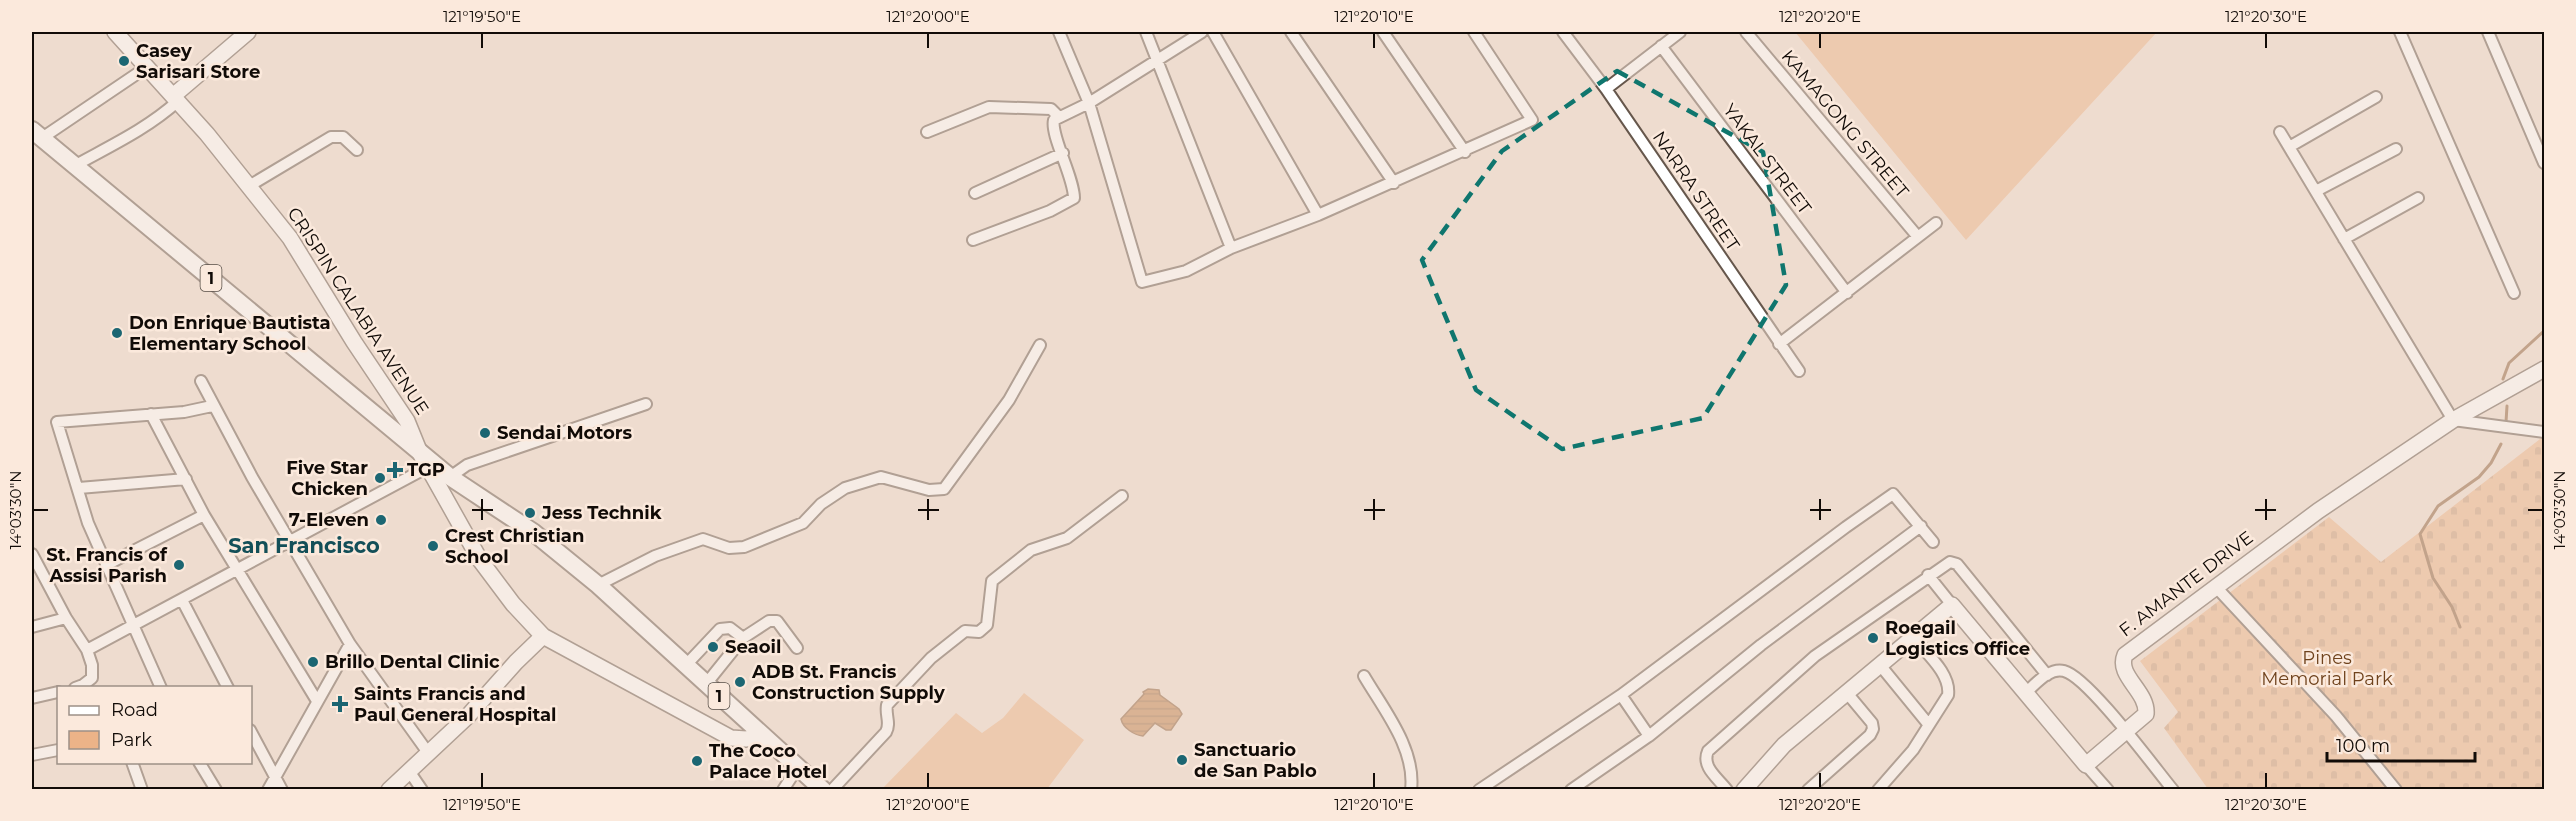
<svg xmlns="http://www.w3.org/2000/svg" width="2576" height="821" font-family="Montserrat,sans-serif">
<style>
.green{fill:#ecb388}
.cemetery{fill:url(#cemetery-stones)}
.water{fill:url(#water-rules);stroke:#8d5e38;stroke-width:1.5}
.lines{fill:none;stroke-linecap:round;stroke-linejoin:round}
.stream{stroke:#8d5e38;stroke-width:3}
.street-casing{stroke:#66574c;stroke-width:14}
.secondary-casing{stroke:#66574c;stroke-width:18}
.primary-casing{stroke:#66574c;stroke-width:20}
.street{stroke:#fff;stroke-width:10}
.secondary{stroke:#fff;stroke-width:15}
.primary{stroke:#fff;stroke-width:16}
.marked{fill:none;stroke:#0f766e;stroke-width:4.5;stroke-dasharray:12 8;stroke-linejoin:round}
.ticks{fill:none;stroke:#110b07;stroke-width:2}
.poi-dot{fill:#1c6672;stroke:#fbe9dc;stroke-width:2}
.labels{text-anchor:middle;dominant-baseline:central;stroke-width:5;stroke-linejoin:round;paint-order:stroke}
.shield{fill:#fbe9dc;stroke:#574e47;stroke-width:1.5}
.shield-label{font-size:16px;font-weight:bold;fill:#110b07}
.poi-label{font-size:18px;font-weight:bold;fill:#110b07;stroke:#fbe9dc;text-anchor:start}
.street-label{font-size:18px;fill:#110b07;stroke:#fbe9dc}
.park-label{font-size:18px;fill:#6f421c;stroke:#fbe9dc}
.quarter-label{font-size:21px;font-weight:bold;fill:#134f58;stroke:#fbe9dc}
.neatline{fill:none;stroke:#110b07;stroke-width:2}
.ticks-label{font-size:15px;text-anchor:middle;fill:#110b07}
</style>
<defs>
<pattern id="cemetery-stones" width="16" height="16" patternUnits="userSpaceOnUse" patternTransform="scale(1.5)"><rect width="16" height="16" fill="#ecb388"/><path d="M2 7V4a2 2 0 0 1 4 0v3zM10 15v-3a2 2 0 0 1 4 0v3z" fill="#c99974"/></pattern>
<pattern id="water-rules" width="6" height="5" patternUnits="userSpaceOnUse" patternTransform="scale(1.5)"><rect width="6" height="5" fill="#c2814d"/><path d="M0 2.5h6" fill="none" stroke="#9c683e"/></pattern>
</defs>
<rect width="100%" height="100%" fill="#eedccf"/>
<path class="green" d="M1795,32h362l-191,208z
M1024,693l60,47 -37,49h-165l74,-76 26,20 21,-15z"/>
<path class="cemetery" d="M2544,436v353h-336l-44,-61 14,-16 -38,-51 189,-144 52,45z"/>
<path class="water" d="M1148,689l11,1 1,5 19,14 3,5 -11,16h-5l-11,-7 -12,13c-9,-1 -20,-8 -22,-17l23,-25 -1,-2z"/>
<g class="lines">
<path class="stream" d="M2503,379l6,-16 35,-32
M2506,422l1,-16
M2460,627l-8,-20 -19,-29 -13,-44 18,-28 41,-29 12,-14 10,-19"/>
<defs>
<path id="street" d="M1059,32l30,71 53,179 44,-11 45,-23 87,-33 214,-95 -58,-88
M1146,32l85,216
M1213,32l105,183
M1291,32l103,151
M1383,32l82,120
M1563,32l43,57 193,282
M1746,32l172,205
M2400,32l114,261
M2488,32l56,131
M1661,46l186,247
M1606,89l74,-57
M927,132l62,-25 62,2 8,8
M2280,132l173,288 91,12
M42,138l105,-71
M2289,147l87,-50
M74,166c36,-20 73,-37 104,-65
M249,186l82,-49h12l14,13
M2316,191l80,-42
M975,193l88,-40
M2344,239l74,-41
M973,240l77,-29 24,-13c0,-21 -24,-63 -20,-78l35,-17 113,-71
M1779,344l157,-121
M201,381l51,96 98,167 79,110
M151,414l53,101 113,186
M450,477l17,-12 179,-61
M79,488l107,-9
M32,554l34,64 21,32 5,15v13l-9,7 -8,3
M106,565l98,-50
M1928,575l24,30
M598,585l57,-29 48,-17 26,9 15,-1 59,-24 18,-19 24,-16 36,-11 48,13 15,-1 65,-89 31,-55
M2216,587l120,129 60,74
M182,600l46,88
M32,627l34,-9
M87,650l341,-183
M686,665l34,-36 10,-1 13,10 26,-17h8l20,27
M1880,665l49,60
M1364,676c20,34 52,73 47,114
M706,684l37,-46
M161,688l-73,-165 -31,-101 127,-10 28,-6
M2025,693c10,-8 24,-26 39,-22 24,6 90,96 109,119
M1621,695l28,41
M32,698l26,-6
M250,730l32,60
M32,755l26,-5
M132,762l10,28
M199,762l17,28
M2086,765l22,25
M409,771l13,19
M268,790l82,-146
M783,790l15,-23
M832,790l54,-58c5,-9 -1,-17 1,-27l44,-47 34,-27 14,1 8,-7 5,-44 39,-31 36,-12 55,-42
M1479,790l142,-95 225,-168 47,-33 40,48
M1571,790l78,-54 112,-91 160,-119
M1727,790c-9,-12 -26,-23 -19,-39l107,-95 135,-94 7,2 90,111
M1808,790l62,-55 3,-6 -1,-6 -25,-30
M1878,790l35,-40 35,-55c3,-21 -21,-41 -34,-57"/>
<path id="secondary" d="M115,32l92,102 83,104 64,104 53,79 13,32 60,107 33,44 30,32 188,102 15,1 16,-4
M173,96l75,-64
M389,790l79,-74 48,-54 27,-26
M1744,790l40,-45 168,-140 134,160 60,-51c2,-23 -30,-38 -21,-59l193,-144 135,-91 91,-51"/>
<path id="primary" d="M32,130l418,347 83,55 65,53 225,205"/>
</defs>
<use href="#street" class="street-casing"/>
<use href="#secondary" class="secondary-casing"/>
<use href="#primary" class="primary-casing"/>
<use href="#street" class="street"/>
<use href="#secondary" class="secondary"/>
<use href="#primary" class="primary"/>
</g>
<path d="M0 0H2576V821H0ZM1617,71l146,81 23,133 -83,133 -141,31 -86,-59 -54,-130 80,-109z" fill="#eedccf" fill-opacity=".55" fill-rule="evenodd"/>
<path class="marked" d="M1617,71l146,81 23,133 -83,133 -141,31 -86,-59 -54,-130 80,-109z"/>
<path class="ticks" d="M482,33v15M928,33v15M1374,33v15M1820,33v15M2266,33v15M482,499v21M928,499v21M1374,499v21M1820,499v21M2266,499v21M33,510h15M472,510h21M918,510h21M1364,510h21M1810,510h21M2255,510h21M2528,510h15M482,773v15M928,773v15M1374,773v15M1820,773v15M2266,773v15"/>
<g class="poi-dot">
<circle cx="124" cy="61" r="6"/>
<circle cx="117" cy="333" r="6"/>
<circle cx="485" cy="433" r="6"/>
<path d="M392 461h6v6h6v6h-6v6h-6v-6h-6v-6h6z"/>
<circle cx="380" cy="478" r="6"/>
<circle cx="530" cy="513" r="6"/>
<circle cx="381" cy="520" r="6"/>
<circle cx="433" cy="546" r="6"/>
<circle cx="179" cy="565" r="6"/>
<circle cx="1873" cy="638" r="6"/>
<circle cx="713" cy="647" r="6"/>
<circle cx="313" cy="662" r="6"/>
<circle cx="740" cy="682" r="6"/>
<path d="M337 695h6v6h6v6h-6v6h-6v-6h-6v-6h6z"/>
<circle cx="1182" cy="760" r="6"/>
<circle cx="697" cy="761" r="6"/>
</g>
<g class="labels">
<g class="shield">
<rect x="200.5" y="265" width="21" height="26" rx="4.5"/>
<rect x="708.5" y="683" width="21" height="26" rx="4.5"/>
</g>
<g class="shield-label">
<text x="211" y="278">1</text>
<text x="719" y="696">1</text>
</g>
<g class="poi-label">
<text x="136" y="51">Casey<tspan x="136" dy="21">Sarisari Store</tspan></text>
<text x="129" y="323">Don Enrique Bautista<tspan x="129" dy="21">Elementary School</tspan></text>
<text x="497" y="433">Sendai Motors</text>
<text x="368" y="468" text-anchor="end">Five Star<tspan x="368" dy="21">Chicken</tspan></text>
<text x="407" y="470">TGP</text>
<text x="542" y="513">Jess Technik</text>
<text x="369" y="520" text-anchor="end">7-Eleven</text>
<text x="445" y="536">Crest Christian<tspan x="445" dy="21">School</tspan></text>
<text x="167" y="555" text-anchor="end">St. Francis of<tspan x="167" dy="21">Assisi Parish</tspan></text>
<text x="1885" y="628">Roegail<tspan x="1885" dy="21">Logistics Office</tspan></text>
<text x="725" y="647">Seaoil</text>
<text x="325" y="662">Brillo Dental Clinic</text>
<text x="752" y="672">ADB St. Francis<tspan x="752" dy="21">Construction Supply</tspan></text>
<text x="354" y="694">Saints Francis and<tspan x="354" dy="21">Paul General Hospital</tspan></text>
<text x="1194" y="750">Sanctuario<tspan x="1194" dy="21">de San Pablo</tspan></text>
<text x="709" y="751">The Coco<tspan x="709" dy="21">Palace Hotel</tspan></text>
</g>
<g class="street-label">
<text transform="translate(1845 124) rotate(50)">KAMAGONG STREET</text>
<text transform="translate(1767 159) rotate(53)">YAKAL STREET</text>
<text transform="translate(1696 191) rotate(56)">NARRA STREET</text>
<text transform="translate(358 311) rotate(57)">CRISPIN CALABIA AVENUE</text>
<text transform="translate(2186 584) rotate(-37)">F. AMANTE DRIVE</text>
</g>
<g class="park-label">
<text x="2327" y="658">Pines<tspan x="2327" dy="21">Memorial Park</tspan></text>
</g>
<g class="quarter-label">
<text x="304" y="545">San Francisco</text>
</g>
</g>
<rect width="2576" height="821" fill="none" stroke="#fbe9dc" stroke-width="66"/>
<rect x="57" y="686" width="195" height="78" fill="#fbe9dc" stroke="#9d9087" stroke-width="1.5"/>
<rect x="69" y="706" width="30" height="9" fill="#ffffff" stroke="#9d9087" stroke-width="1.5"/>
<text x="111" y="716" font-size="18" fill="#110b07">Road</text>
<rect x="69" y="731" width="30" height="18" fill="#ecb388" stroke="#9d9087" stroke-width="1.5"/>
<text x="111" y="746" font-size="18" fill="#110b07">Park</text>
<path d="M2327 752v9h148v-9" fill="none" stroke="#110b07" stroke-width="3"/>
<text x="2336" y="752" font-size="18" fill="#110b07" stroke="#fbe9dc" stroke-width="4.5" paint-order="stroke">100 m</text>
<rect x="33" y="33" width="2510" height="755" class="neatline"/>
<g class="ticks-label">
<text x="482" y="22">121°19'50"E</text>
<text x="928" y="22">121°20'00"E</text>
<text x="1374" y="22">121°20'10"E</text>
<text x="1820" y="22">121°20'20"E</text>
<text x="2266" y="22">121°20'30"E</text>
<text transform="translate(16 510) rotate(-90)" y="5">14°03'30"N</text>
<text transform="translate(2560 510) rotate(-90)" y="5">14°03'30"N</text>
<text x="482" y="810">121°19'50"E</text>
<text x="928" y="810">121°20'00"E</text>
<text x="1374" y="810">121°20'10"E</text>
<text x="1820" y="810">121°20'20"E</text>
<text x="2266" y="810">121°20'30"E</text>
</g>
</svg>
